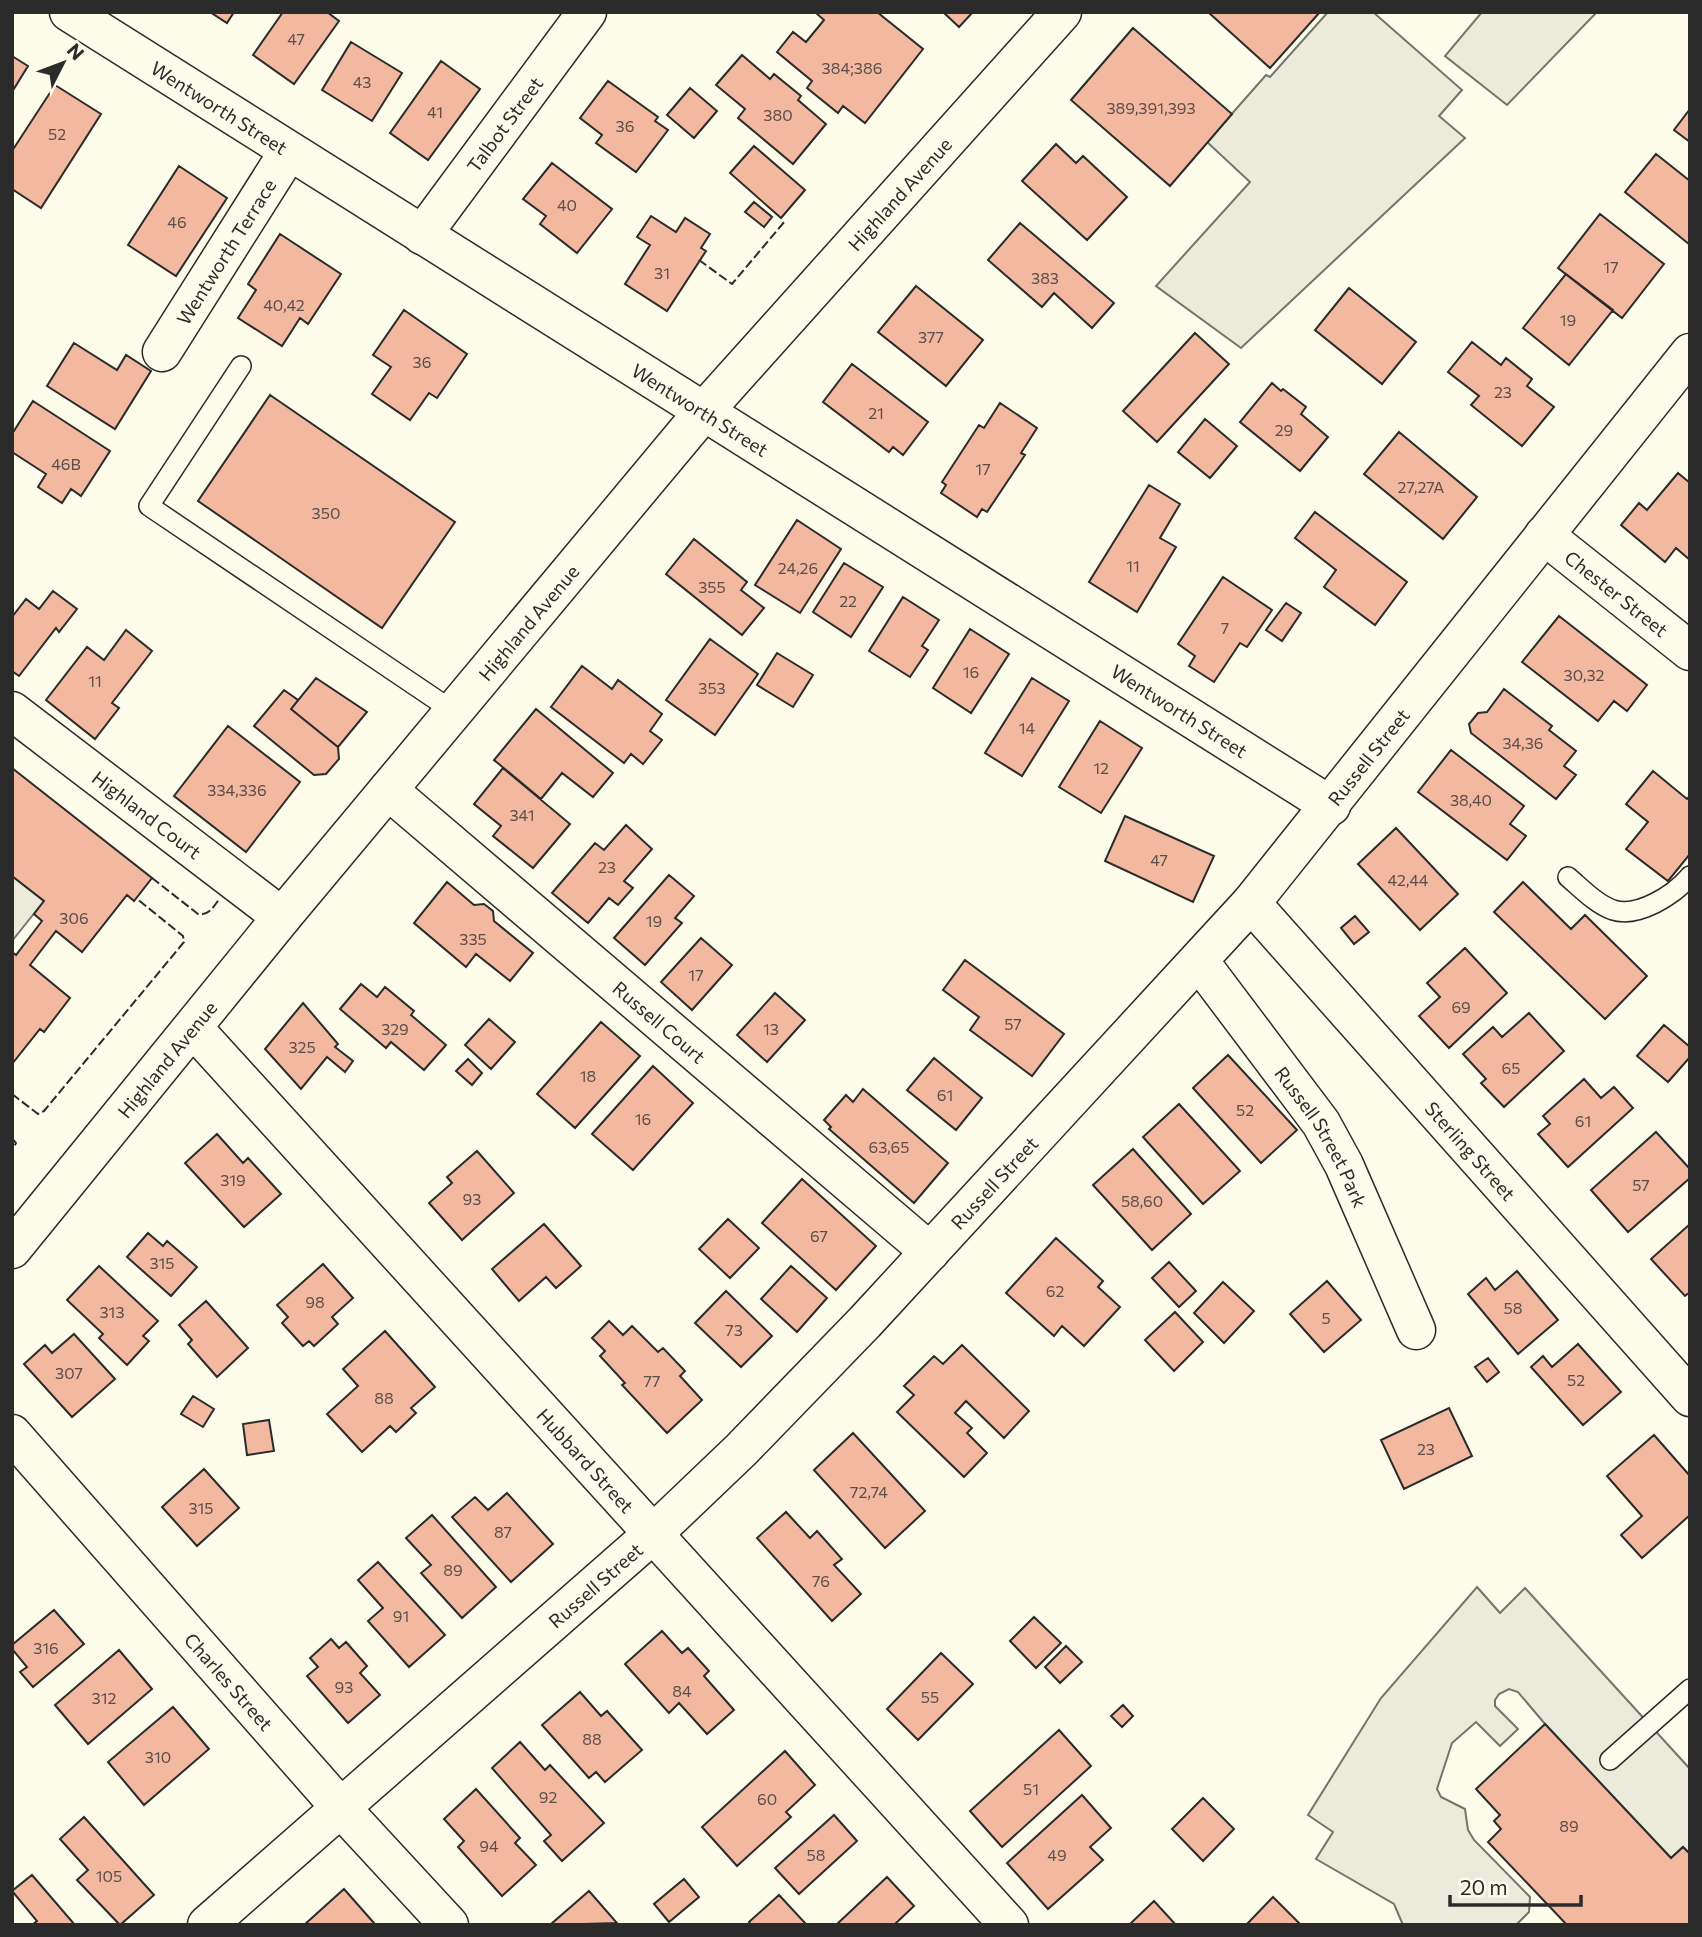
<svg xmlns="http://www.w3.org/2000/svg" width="1702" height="1937" font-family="Commissioner,sans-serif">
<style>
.parking{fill:#eceadb;stroke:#74746e;stroke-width:2}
.building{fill:#f2b8a0;stroke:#2b2b2b;stroke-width:2}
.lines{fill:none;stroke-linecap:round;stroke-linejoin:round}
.service-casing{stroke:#2b2b2b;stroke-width:22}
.minor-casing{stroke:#2b2b2b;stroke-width:41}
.tertiary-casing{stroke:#2b2b2b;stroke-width:41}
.secondary-casing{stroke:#2b2b2b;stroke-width:41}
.service{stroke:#fdfbea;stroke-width:19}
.minor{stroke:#fdfbea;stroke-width:38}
.tertiary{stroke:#fdfbea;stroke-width:38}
.secondary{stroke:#fdfbea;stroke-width:38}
.fence{stroke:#2b2b2b;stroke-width:2;stroke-dasharray:9 3.5;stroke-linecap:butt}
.labels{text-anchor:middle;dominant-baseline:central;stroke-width:5;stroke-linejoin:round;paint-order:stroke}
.number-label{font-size:16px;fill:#5d4e48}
.street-label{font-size:19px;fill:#2b2b2b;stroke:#fdfbea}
</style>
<rect width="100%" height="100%" fill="#fdfbea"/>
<path class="parking" d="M1328,12h45l89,78 -23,26 26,22 -224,210 -85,-62 94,-104 -43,-40 59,-67 4,2z
M1482,12h115l-90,93 -62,-49z
M12,876l32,25 -32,40z
M1477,1587l23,26 25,-25 165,181v85l-7,-7 -12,11 -126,-134 -27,-32 -9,-3 -10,5 -4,6v6l23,23 -18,17 -24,-24 -24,21 -15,46 4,8 24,12 3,21 6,10 56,57 -1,15 -13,13h-113l-9,-21 -78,-45 17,-27 -25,-17 73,-117z"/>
<path class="building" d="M210,12h24l-7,11z
M283,12h44l12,9 -45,63 -41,-29z
M815,12h62l46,37 -58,74 -22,-17 -5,7 -31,-25 5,-7 -35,-29 16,-20 13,10 18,-22z
M943,12h30l-14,15z
M1208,12h112l-50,56z
M1133,28l99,86 -62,72 -99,-86z
M351,42l51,31 -30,48 -50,-31z
M742,55l28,24 4,-5 27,22 -3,4 28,24 -33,40 -55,-46 7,-9 -29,-24z
M12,56l16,10 -16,26z
M441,61l39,28 -52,71 -38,-27z
M608,81l50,36 -3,4 13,9 -32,42 -40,-29 6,-8 -22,-17z
M55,85l46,29 -60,94 -29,-19v-38z
M690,88l27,23 -23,27 -27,-23z
M1690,109v33l-16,-12z
M1056,144l20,19 7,-7 44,41 -40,43 -65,-59z
M754,146l51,44 -24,28 -51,-45z
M1656,154l34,27v64l-65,-53z
M552,163l60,46 -35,44 -37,-29 6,-8 -23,-17z
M179,166l48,32 -51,78 -48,-31z
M754,202l18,15 -8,10 -19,-15z
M1600,214l64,50 -42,54 -64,-50z
M651,216l25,16 9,-14 25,16 -9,14 5,3 -39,60 -42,-27 25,-39 -13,-8z
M1020,223l94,80 -22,25 -38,-35 -12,14 -54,-47z
M280,234l61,40 -33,50 -8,-6 -18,28 -44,-28 18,-28 -8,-6z
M1566,274l47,36 -44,55 -46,-37z
M916,286l67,54 -37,46 -68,-54z
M1349,288l67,54 -34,42 -67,-54z
M404,310l63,44 -30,44 -8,-5 -19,27 -38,-26 19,-27 -18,-12z
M1195,333l34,31 -72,78 -34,-31z
M1472,342l29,23 5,-7 26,21 -5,7 27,21 -32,39 -51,-41 8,-9 -31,-24z
M74,343l43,27 9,-15 25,16 -36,58 -68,-43z
M852,364l76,58 -25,33 -10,-8 -4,5 -66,-50z
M1272,383l9,8 2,-2 23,18 -5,7 27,23 -28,34 -60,-49z
M270,395l185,127 -73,106 -184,-127z
M33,401l77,50 -29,45 -10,-7 -9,14 -24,-16 8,-13 -34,-22v-18z
M1000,403l37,25 -16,25 4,2 -38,57 -5,-3 -5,8 -36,-24 5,-8 -4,-3 37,-57 5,3z
M1205,419l32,27 -27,32 -32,-26z
M1399,432l78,65 -34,42 -79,-65z
M1678,473l12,10v77l-14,-12 -11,14 -44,-37 18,-22 8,7z
M1149,485l31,19 -20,34 16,9 -39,65 -48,-30z
M1315,512l92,70 -32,43 -51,-38 12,-17 -41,-32z
M797,520l44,29 -41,64 -45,-28z
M694,539l53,43 -6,8 23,18 -22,27 -76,-61z
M844,563l39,24 -32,50 -38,-25z
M1223,577l49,33 -25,37 -7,-4 -26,39 -25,-16 6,-10 -17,-12z
M53,591l24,18 -18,23 -3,-4 -37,48 -7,-5v-54l14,-18 13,10z
M903,597l36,23 -17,26 6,4 -18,27 -41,-26z
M1286,603l15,10 -19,28 -16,-11z
M1559,616l88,69 -20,26 -13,-10 -16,20 -76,-59z
M970,629l39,25 -38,59 -38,-25z
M126,630l26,21 -40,52 7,5 -24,31 -49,-39 41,-53 17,13z
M710,639l48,35 -43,61 -49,-35z
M777,653l36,22 -20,32 -36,-22z
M582,666l30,23 6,-9 44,34 -12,17 12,9 -19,24 -12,-10 -7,9 -73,-56z
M316,678l51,34 -29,35 -47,-38z
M1032,678l37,23 -47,75 -37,-23z
M1504,689l48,37 -3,4 27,21 -12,15 12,9 -20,24 -85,-66 -2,-9 9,-11 9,-1z
M284,690l14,10 -7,9 47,38 1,12 -13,15 -12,1 -60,-49z
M536,709l77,64 -20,24 -31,-24 -21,26 -47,-39z
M1100,721l42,27 -41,65 -42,-26z
M228,726l72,56 -54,70 -72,-56z
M1451,750l73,56 -14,18 16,12 -19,24 -89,-68z
M12,768l140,110 -18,23 -7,-6 -45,57 -26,-21 -26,34 40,33 -26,34 -4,-3 -28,35v-112l4,3 26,-34 -8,-7 10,-13 -32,-25z
M503,768l67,56 -37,44 -40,-32 8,-10 -27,-22z
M1653,771l34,28 3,-3v58l-22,27 -42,-32 22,-27 -22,-18z
M1125,816l89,40 -21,46 -88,-41z
M626,825l26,24 -28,32 9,7 -15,17 -9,-7 -21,25 -36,-30 43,-50 9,7z
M1396,828l62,66 -38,36 -62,-66z
M669,875l25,21 -19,22 7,5 -37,42 -31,-27z
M447,882l27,23 10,-1 9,7 1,10 39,32 -23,28 -34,-27 -10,13 -52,-44z
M1523,882l48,47 14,-14 62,61 -42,43 -111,-107z
M1355,916l14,16 -15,12 -13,-16z
M701,938l31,27 -40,45 -31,-28z
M1465,948l42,45 -58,55 -30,-32 21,-19 -13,-14z
M965,960l99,74 -32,42 -62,-46 9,-13 -36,-27z
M361,984l16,13 8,-10 29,24 -3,4 35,30 -22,25 -33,-28 -5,6 -46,-39z
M775,993l30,27 -38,42 -30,-27z
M303,1003l35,41 -3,3 18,14 -8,11 -18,-15 -26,32 -36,-40z
M1529,1013l35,38 -60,56 -23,-24 5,-4 -23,-25 30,-27 9,10z
M489,1019l26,23 -24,27 -26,-24z
M601,1022l39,34 -65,72 -38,-34z
M1664,1025l26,22v10l-22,25 -31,-26z
M1228,1055l69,75 -36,33 -68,-75z
M934,1058l48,40 -26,32 -49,-40z
M468,1059l14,14 -10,12 -16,-14z
M653,1066l40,37 -60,67 -41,-36z
M1584,1079l17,19 13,-11 19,21 -65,59 -30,-33 12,-10 -7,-8z
M863,1089l85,74 -34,40 -85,-74 2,-2 -7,-7 22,-25 7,7z
M1179,1104l61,67 -37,33 -60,-67z
M1656,1132l34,37v9l-62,54 -37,-42z
M217,1134l26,29 5,-5 33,36 -37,33 -59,-64z
M1133,1149l58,65 -39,36 -59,-65z
M477,1151l37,42 -52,47 -33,-37 23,-20 -5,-6z
M802,1179l74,67 -40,44 -74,-67z
M728,1219l31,29 -29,30 -31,-29z
M544,1224l37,42 -25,22 -10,-11 -27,24 -27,-32z
M1690,1224v68l-5,4 -34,-37z
M148,1233l15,13 4,-5 30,26 -26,29 -44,-39z
M1056,1238l47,43 -5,6 22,20 -36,39 -22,-20 -8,10 -48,-43z
M1169,1262l27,29 -17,16 -27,-29z
M323,1264l30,34 -21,19 6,7 -24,22 -5,-5 -6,5 -21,-23 6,-6 -11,-12z
M99,1266l59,55 -15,15 6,5 -22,24 -28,-27 4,-4 -36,-34z
M791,1266l36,32 -30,34 -36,-33z
M1517,1271l41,49 -40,34 -50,-60 18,-16 9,12z
M1327,1281l34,39 -37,32 -34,-38z
M1223,1282l31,29 -30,32 -30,-30z
M726,1291l46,45 -31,31 -46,-44z
M206,1301l42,47 -31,29 -29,-33 4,-4 -13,-15z
M1175,1312l28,30 -29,29 -29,-31z
M609,1321l14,14 9,-9 26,26 5,-4 22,23 -5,5 22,24 -35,33 -45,-48 3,-2 -25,-27 5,-5 -13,-13z
M385,1331l50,56 -24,21 5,5 -20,19 -6,-6 -28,26 -35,-38 31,-28 -15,-17z
M74,1334l41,45 -43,38 -48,-53 21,-19 7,8z
M1578,1344l43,48 -38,33 -52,-58 12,-11 9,11z
M962,1345l67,66 -25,27 -38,-37 -11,12 17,15 -5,5 20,20 -23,24 -67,-65 17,-17 -10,-9 30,-30 9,8z
M1488,1358l11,14 -12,10 -12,-15z
M193,1396l21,13 -11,18 -22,-13z
M1449,1408l23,48 -68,33 -23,-49z
M269,1420l5,31 -27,4 -4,-31z
M853,1433l72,78 -40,37 -71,-78z
M1654,1435l36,41v39l-48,43 -21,-23 21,-19 -35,-40z
M204,1469l35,39 -42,38 -35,-39z
M507,1493l46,51 -42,38 -59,-65 23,-20 13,13z
M786,1512l24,26 7,-7 25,28 -8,6 27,29 -29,27 -75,-83z
M432,1515l64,72 -34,31 -41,-45 10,-8 -25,-27z
M378,1562l67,73 -36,32 -41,-46 15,-13 -25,-28z
M54,1610l30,34 -51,43 -13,-15 7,-5 -15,-18v-4z
M1034,1617l27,26 -25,25 -26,-27z
M662,1631l20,22 6,-5 21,23 -5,5 30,34 -27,24 -28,-31 -10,10 -44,-49z
M331,1639l8,9 7,-6 21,24 -7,7 20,22 -32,28 -41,-47 11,-9 -8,-9z
M1066,1646l16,16 -22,21 -15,-16z
M119,1650l33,39 -64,55 -33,-39z
M941,1653l32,31 -55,56 -31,-31z
M580,1692l21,24 6,-5 35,39 -37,32 -9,-10 -7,6 -47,-53z
M1123,1705l10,11 -11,11 -11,-11z
M173,1707l36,42 -65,56 -36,-43z
M1545,1724l126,134 12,-11 7,7v71h-123l-79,-83 13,-13 -7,-8 6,-6 -24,-26z
M1059,1730l32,36 -89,81 -32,-36z
M520,1742l25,28 5,-5 54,58 -42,38 -18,-20 7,-6 -59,-67z
M785,1751l30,34 -29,27 5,5 -54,49 -35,-39z
M476,1789l44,49 -5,5 21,22 -34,31 -44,-49 6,-6 -20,-22z
M1082,1795l29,33 -21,19 13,13 -55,49 -41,-46z
M1203,1798l31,31 -31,32 -31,-32z
M834,1815l23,26 -58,53 -24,-26z
M84,1817l70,78 -34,30 -43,-45 11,-10 -28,-31z
M32,1875l43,50h-43l5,-4 -25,-30z
M887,1877l27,29 -20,19h-58z
M684,1879l15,18 -30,25 -15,-18z
M344,1889l30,34 -2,2h-68z
M589,1891l28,32 -67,2z
M779,1895l27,29 -55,1 -2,-3z
M1273,1897l28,28h-55z
M1154,1901l22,24h-47z"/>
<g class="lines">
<defs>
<path id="service" d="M241,366l-92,140 304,205
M1568,877c13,11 28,27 45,33 25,8 61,-15 77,-34
M1610,1760l80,-71"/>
<g id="minor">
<path id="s1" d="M69,12c420,266 842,528 1262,794"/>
<path id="s2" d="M422,235l165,-223"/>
<path id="s3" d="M162,352l127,-201"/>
<path id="s4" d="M1544,535l146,116"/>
<path id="s5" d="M12,711l270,206"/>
<path id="s6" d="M388,790l542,462"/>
<path id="s7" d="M1251,903l439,494"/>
<path id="s8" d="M1199,961l122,162 23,42 72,165"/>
<path id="s9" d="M193,1028l816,897"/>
<path id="s10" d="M207,1925l447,-392 87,-83 124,-128 386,-419 439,-550"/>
</g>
<g id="tertiary">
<path id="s11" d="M12,1434l328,373 109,118"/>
</g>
<g id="secondary">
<path id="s12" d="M12,1249l270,-332 423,-507 357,-398"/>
</g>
</defs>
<use href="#service" class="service-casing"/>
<use href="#minor" class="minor-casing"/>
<use href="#tertiary" class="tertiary-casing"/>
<use href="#secondary" class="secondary-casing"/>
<use href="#service" class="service"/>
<use href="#minor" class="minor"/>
<use href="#tertiary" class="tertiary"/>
<use href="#secondary" class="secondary"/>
<path class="fence" d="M699,260l33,24 53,-63
M152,878l46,36c11,2 16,-8 22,-16
M12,1094l26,20 6,-3 140,-169 -1,-6 -47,-38
M12,1138l4,5 -4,7"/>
</g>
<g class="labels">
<g class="number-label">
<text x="296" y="38">47</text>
<text x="852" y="67">384;386</text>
<text x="362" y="81">43</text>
<text x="1151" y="107">389,391,393</text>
<text x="435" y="111">41</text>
<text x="778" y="114">380</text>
<text x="625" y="125">36</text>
<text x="57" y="133">52</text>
<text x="567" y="204">40</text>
<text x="177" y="221">46</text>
<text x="1611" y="266">17</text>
<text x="662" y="272">31</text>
<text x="1045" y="277">383</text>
<text x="284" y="304">40,42</text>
<text x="1568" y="319">19</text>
<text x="931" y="336">377</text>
<text x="422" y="361">36</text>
<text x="1503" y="391">23</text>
<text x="876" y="412">21</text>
<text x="1284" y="429">29</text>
<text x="66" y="463">46B</text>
<text x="983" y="468">17</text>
<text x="1421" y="486">27,27A</text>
<text x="326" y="512">350</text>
<text x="1133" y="565">11</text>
<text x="798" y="567">24,26</text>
<text x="712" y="586">355</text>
<text x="848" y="600">22</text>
<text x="1225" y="627">7</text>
<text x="971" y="671">16</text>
<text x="1584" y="674">30,32</text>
<text x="95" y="680">11</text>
<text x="712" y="687">353</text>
<text x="1027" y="727">14</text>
<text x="1523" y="742">34,36</text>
<text x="1101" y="767">12</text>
<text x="237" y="789">334,336</text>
<text x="1471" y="799">38,40</text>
<text x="522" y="814">341</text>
<text x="1159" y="859">47</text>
<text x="607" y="866">23</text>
<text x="1408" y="879">42,44</text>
<text x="74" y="917">306</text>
<text x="654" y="920">19</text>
<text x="473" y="938">335</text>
<text x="696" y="974">17</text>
<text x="1461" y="1006">69</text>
<text x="1013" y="1023">57</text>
<text x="395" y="1028">329</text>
<text x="771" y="1028">13</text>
<text x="302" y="1046">325</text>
<text x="1511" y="1067">65</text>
<text x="588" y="1075">18</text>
<text x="945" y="1094">61</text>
<text x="1245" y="1109">52</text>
<text x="643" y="1118">16</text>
<text x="1583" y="1120">61</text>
<text x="889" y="1146">63,65</text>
<text x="233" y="1179">319</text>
<text x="1641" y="1184">57</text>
<text x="472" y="1198">93</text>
<text x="1142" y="1200">58,60</text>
<text x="819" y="1235">67</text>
<text x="162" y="1262">315</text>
<text x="1055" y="1290">62</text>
<text x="315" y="1301">98</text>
<text x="1513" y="1307">58</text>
<text x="112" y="1311">313</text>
<text x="1326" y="1317">5</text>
<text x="734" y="1329">73</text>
<text x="69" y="1372">307</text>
<text x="1576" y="1379">52</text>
<text x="652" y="1380">77</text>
<text x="384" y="1397">88</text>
<text x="1426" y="1448">23</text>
<text x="869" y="1491">72,74</text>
<text x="201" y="1507">315</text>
<text x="503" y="1531">87</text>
<text x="453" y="1569">89</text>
<text x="821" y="1580">76</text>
<text x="401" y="1615">91</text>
<text x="46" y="1647">316</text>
<text x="344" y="1686">93</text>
<text x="682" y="1690">84</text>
<text x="930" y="1696">55</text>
<text x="104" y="1697">312</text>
<text x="592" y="1738">88</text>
<text x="158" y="1756">310</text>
<text x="1031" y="1788">51</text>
<text x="548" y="1796">92</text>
<text x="767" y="1798">60</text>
<text x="1569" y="1825">89</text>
<text x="489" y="1845">94</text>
<text x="816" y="1854">58</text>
<text x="1057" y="1854">49</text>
<text x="109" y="1875">105</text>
</g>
<g class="street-label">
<text stroke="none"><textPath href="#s1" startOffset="178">Wentworth Street</textPath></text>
<text stroke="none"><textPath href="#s2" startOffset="138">Talbot Street</textPath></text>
<text stroke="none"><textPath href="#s12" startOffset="1379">Highland Avenue</textPath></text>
<text stroke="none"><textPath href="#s3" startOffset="119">Wentworth Terrace</textPath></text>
<text stroke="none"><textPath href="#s1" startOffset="746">Wentworth Street</textPath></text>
<text stroke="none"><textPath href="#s4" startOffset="93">Chester Street</textPath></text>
<text stroke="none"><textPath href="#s12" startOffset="812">Highland Avenue</textPath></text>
<text stroke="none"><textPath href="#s1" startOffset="1312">Wentworth Street</textPath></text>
<text stroke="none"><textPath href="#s10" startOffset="1650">Russell Street</textPath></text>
<text stroke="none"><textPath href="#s5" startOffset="170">Highland Court</textPath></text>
<text stroke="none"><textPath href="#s6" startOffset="357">Russell Court</textPath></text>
<text stroke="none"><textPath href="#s12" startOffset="245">Highland Avenue</textPath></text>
<text stroke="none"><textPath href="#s8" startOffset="215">Russell Street Park</textPath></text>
<text stroke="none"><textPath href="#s7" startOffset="331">Sterling Street</textPath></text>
<text stroke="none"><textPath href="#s10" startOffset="1083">Russell Street</textPath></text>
<text stroke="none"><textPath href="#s9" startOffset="584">Hubbard Street</textPath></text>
<text stroke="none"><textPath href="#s10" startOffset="516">Russell Street</textPath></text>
<text stroke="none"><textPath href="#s11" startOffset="329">Charles Street</textPath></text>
</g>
</g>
<rect width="1702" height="1937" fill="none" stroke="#2b2b2b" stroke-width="28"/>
<g transform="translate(63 63) rotate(48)" stroke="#fdfbea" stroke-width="5" paint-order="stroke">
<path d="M0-5L12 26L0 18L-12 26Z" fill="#2b2b2b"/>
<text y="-10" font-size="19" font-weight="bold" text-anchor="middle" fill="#2b2b2b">N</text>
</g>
<path d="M1450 1895v10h131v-10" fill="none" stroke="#2b2b2b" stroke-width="3.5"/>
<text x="1460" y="1895" font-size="21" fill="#2b2b2b" stroke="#fdfbea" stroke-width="5" paint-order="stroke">20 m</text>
</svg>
